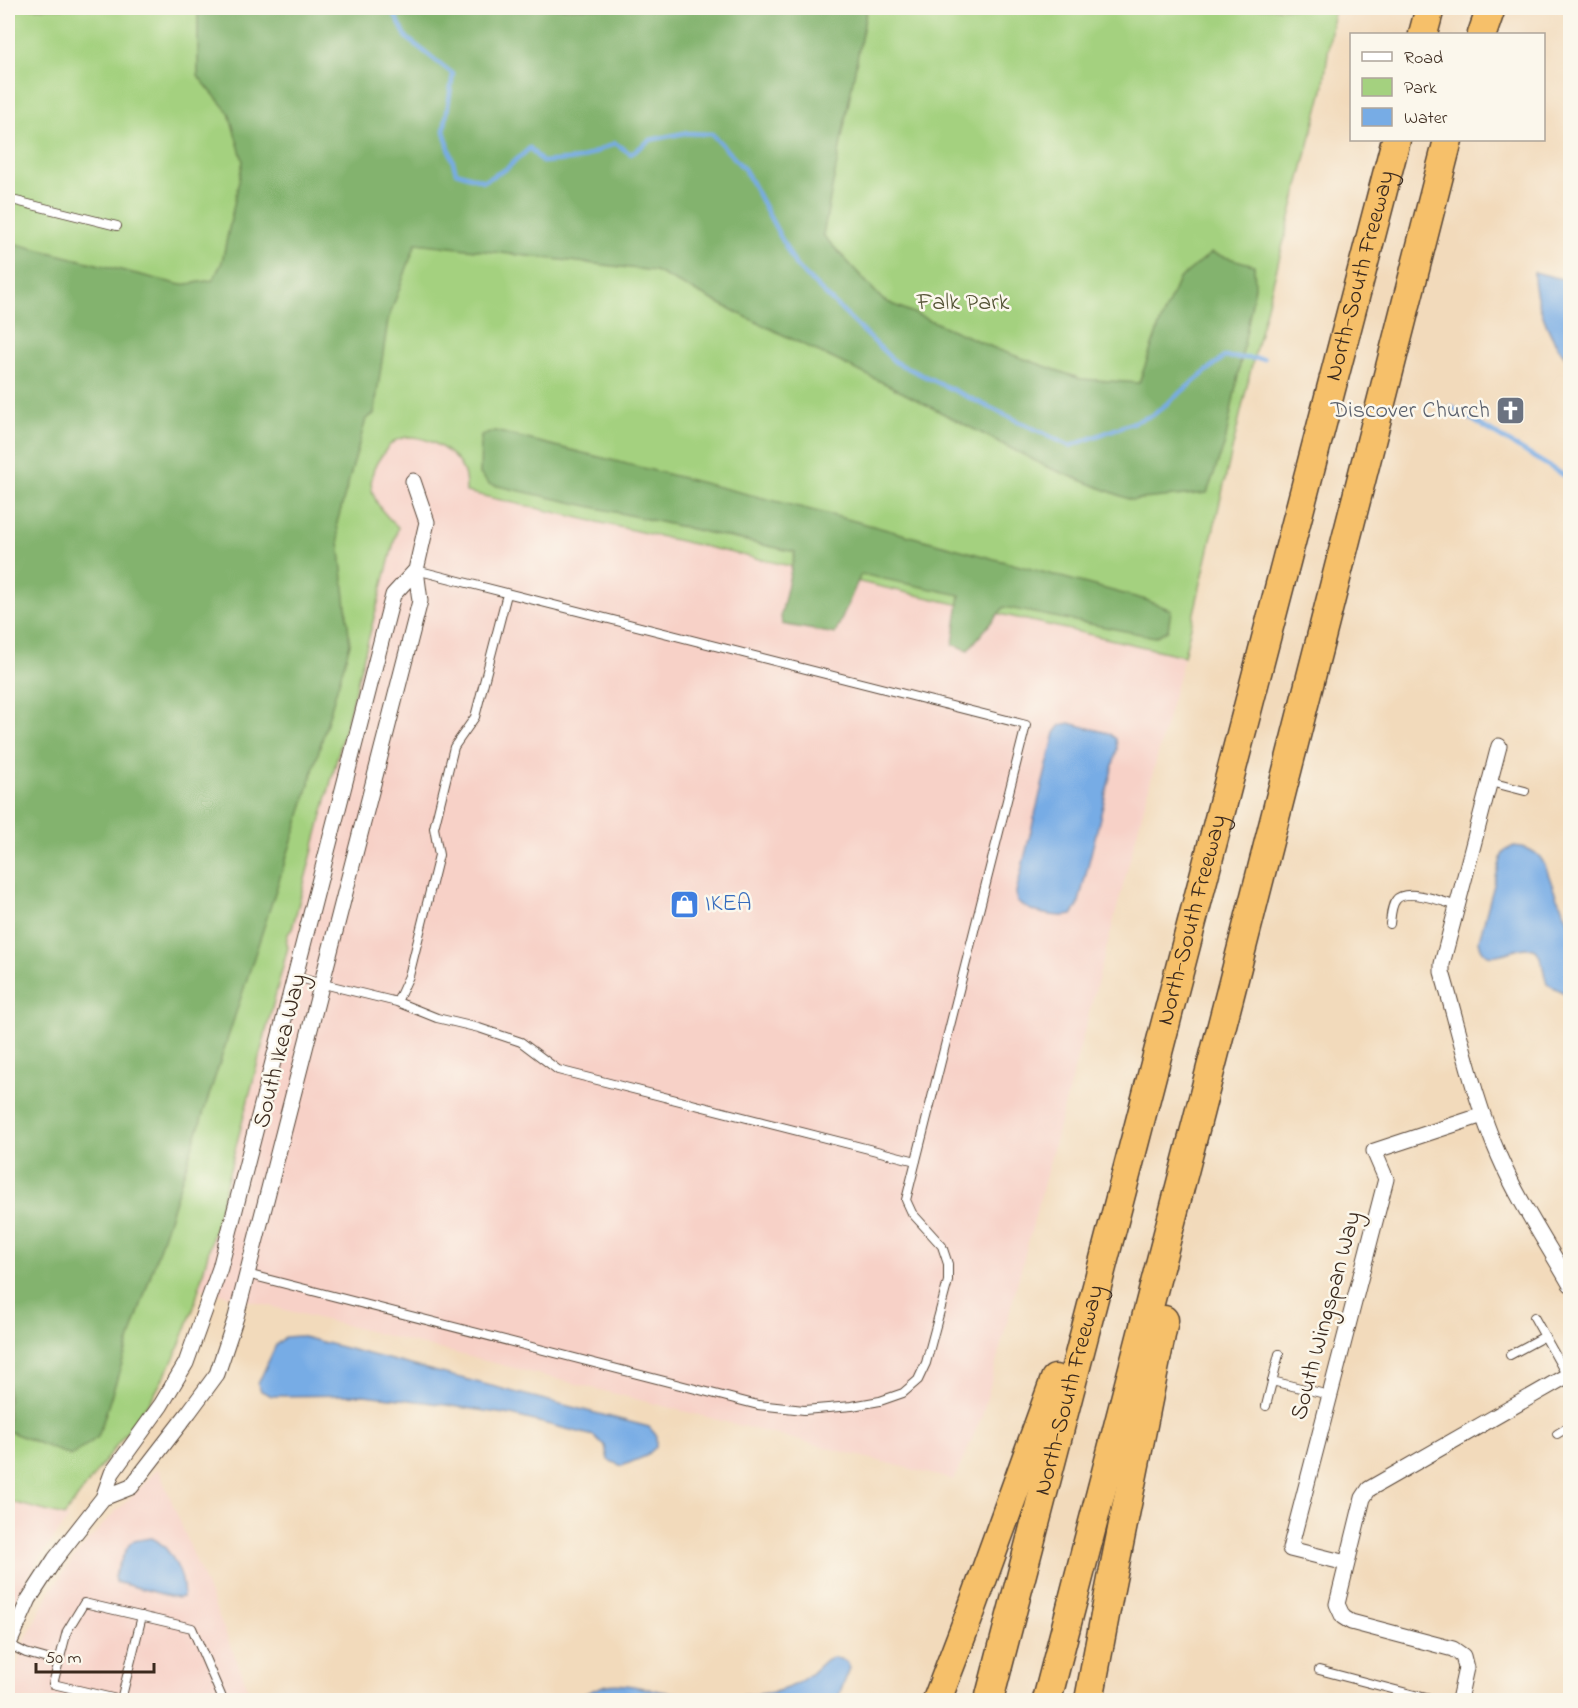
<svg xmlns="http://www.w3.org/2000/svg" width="1578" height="1708" font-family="'Indie Flower',sans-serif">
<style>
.built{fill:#f7d1c7}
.green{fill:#a4d17f;stroke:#707e4e;stroke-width:1.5}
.forest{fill:#83b36e;stroke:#5f6e46;stroke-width:1.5}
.water{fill:#77ace5;stroke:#596b82;stroke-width:1.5}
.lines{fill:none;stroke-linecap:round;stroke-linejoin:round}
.stream{stroke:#77ace5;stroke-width:4.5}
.lane-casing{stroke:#564436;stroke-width:10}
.street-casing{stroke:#564436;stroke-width:17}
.highway-casing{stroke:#564436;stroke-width:31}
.lane{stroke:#fff;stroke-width:8}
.street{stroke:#fff;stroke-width:15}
.highway{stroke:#f6c06b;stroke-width:28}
.labels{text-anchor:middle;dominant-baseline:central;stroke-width:5;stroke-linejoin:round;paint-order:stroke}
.street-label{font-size:24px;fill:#3b2a1e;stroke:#fbf7ec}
.park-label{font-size:24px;fill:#555436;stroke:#fbf7ec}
.worship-label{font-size:24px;fill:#5b616d;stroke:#fbf7ec;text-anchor:end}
.shop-label{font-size:24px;fill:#366cbe;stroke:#fbf7ec;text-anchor:start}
</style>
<rect width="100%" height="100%" fill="#fbf7ec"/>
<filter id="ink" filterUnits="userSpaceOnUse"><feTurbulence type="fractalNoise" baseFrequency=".0167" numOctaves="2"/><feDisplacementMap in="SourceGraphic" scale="12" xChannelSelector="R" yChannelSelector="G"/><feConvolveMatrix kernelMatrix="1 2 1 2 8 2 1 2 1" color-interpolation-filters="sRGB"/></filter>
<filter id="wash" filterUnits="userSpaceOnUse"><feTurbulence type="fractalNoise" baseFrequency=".008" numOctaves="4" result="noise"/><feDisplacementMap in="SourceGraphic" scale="24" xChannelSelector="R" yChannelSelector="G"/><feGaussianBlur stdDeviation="1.35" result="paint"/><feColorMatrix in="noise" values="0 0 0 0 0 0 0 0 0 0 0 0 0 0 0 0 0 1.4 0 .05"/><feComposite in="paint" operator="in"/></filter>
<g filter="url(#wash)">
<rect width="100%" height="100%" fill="#f2dabb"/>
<path class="built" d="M418,438l24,8 14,13 9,15 1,18 718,164 -202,760 -28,64 -755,-192 89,-341 -2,-4 3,-12 3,-2 106,-402 -14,-12 -11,-19 -2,-20 6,-16 10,-13 11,-8z
M158,1468l95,232h-243l5,-27 10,-33 26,-50 26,-37 30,-33 31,-30z
M8,1501l56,15 5,2 -31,42 -30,52z"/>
<path class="green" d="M8,8h1326l-11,82 -70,270 -69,296 -718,-164c0,-6 0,-13 -2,-19 -8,-22 -42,-42 -65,-34 -7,2 -13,10 -17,16 -22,28 -7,52 16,72l-106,402c-5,4 -7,12 -4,18l-94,360 -18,47 -22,41 -90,121 -56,-15z"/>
<path class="forest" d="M198,8h669l-44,227 60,65 116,50 82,29 58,4 20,-57 20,-47 32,-26 43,12 1,22 -30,156 -18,50 -76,7 -84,-33 -157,-81 -140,-67 -95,-48 -239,-28 -28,77 -14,94 -8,5 -29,104 13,121 -52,178 -200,615 -27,19 -63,-25v-1189l173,43 32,-5 9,-18 21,-101 -14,-48 -31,-37z
M495,431l352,88 299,81 25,10 -3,20 -13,7 -151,-30 -36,43 -15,-6 7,-49 -99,-21 -26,60 -53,-10 -1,-9 14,-63 -306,-68 -9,-10 1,-38z"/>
<path class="water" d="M1534,272l36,9v80c-19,-16 -37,-64 -36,-89z
M1069,723l39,10 8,6 1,10 -39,157 -6,9c-18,3 -40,-2 -55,-13l-1,-10 39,-159 5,-7z
M1514,846c34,3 31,25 42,49 5,11 14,24 14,35 2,22 1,45 0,66l-23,-12c-3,-9 -4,-23 -9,-31 -14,-19 -55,24 -59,-13l23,-85 4,-5z
M299,1336l350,91 7,8v12l-10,9 -24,10 -14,-6 -3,-14 -11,-10 -83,-21 -85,-13 -62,-7 -92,1 -11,-5 -3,-7 18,-39 9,-8z
M152,1538c18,8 34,39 31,59l-6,1 -61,-16 -2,-5c4,-8 12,-32 18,-35 6,-3 14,-3 20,-4z
M834,1657l12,4 4,7 -13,32h-263c10,-6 21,-12 33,-15 19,-3 40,5 59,7 34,5 68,6 102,1 17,-2 36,-12 48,-24 7,-6 9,-11 18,-12z"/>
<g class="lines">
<path class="stream" d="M393,8l-1,2 15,28 46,36 -9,57 12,41 28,9 22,-12 24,-21 12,14 38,-3 35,-16 16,11 19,-14 34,-7 28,1 33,36 51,96 99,96 175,84 83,-31 71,-58 40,2
M1451,407l119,72"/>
</g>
</g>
<g filter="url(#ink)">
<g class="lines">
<defs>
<path id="lane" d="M8,199l109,27
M1490,782l35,9
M1390,924c1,-8 1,-18 6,-24 10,-13 48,2 61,6
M295,977l102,25 40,16 42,10 42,14 37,28 358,91
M397,1002l12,-26 30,-121 -5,-27 20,-81 21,-30 32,-123
M247,1274l511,131 46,5 48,-4 28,-5 23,-8 15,-13 8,-17 22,-82v-17l-6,-18 -30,-33 -6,-13 120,-475 -610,-155
M1534,1317l33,59
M1510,1355l35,-19
M1272,1381l57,14
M1266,1406l13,-52
M1557,1434l13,-8
M8,1644l18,9 32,9
M1319,1670l115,30
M121,1700l-68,-16 14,-53 17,-28 108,25 31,72
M121,1700l21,-84"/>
<path id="street" d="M1499,746l-57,218v8c18,61 31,125 57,184 19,44 47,86 71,128
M103,1498l28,-11 58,-75 28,-38 19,-57 184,-716 -4,-31 11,-48 -14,-41
M1346,1563l-56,-14 96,-370 -12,-28 109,-36
M8,1646l21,-47 26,-40 48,-61 9,-25 49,-68 25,-42 34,-95 173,-673 23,-25
M1459,1700l7,-32 -3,-12 -10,-7 -102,-27 -8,-5 -6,-13 26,-106 6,-9 201,-115"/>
<g id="highway">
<path d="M1423,34l7,-26"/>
<path d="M1482,34l9,-26"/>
<path d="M937,1700l34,-89 84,-232"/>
<path id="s1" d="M989,1700l407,-1560"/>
<path d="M1047,1700l182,-702 219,-858"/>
<path d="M1089,1700l20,-106 55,-274"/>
</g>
</defs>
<use href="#lane" class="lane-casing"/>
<use href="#street" class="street-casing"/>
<use href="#highway" class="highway-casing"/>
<use href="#lane" class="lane"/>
<use href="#street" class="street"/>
<use href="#highway" class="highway"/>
</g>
</g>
<defs>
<symbol id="church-square" viewBox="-11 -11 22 22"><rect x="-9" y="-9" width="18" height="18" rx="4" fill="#6b7280" stroke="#fbf7ec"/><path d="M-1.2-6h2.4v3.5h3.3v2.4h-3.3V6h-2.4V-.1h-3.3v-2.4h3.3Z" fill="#fff"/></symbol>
<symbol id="shop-square" viewBox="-11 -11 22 22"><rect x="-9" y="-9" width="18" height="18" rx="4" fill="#3f7fe0" stroke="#fbf7ec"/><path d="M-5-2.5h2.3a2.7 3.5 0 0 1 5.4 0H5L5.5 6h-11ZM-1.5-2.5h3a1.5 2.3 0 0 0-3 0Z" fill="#fff"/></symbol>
</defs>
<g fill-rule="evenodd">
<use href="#church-square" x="1494" y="394" width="33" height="33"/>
<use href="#shop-square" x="668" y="888" width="33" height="33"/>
</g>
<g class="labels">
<g class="street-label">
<text stroke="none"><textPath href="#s1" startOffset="1472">North-South Freeway</textPath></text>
<text stroke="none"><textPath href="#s1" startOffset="806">North-South Freeway</textPath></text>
<text transform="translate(281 1051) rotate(-76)">South Ikea Way</text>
<text transform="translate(1327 1316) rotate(-75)">South Wingspan Way</text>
<text stroke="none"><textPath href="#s1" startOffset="320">North-South Freeway</textPath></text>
</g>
<g class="park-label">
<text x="963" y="303">Falk Park</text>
</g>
<g class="worship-label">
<text x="1490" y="411">Discover Church</text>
</g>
<g class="shop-label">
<text x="705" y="904">IKEA</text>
</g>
</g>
<rect width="1578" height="1708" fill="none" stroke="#fbf7ec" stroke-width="30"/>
<rect x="1350" y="33" width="195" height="108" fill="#fbf7ec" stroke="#aea59a" stroke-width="1.5"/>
<rect x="1362" y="52" width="30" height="9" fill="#ffffff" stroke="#aea59a" stroke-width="1.5"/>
<text x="1404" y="63" font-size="18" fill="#3b2a1e">Road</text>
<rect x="1362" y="78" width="30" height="18" fill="#a4d17f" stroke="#aea59a" stroke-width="1.5"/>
<text x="1404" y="93" font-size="18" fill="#3b2a1e">Park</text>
<rect x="1362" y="108" width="30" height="18" fill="#77ace5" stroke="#aea59a" stroke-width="1.5"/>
<text x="1404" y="123" font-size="18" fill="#3b2a1e">Water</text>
<path d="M36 1663v9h118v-9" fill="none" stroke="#3b2a1e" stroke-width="3"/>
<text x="45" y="1663" font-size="18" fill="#3b2a1e" stroke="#fbf7ec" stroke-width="4.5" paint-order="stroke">50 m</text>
</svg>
